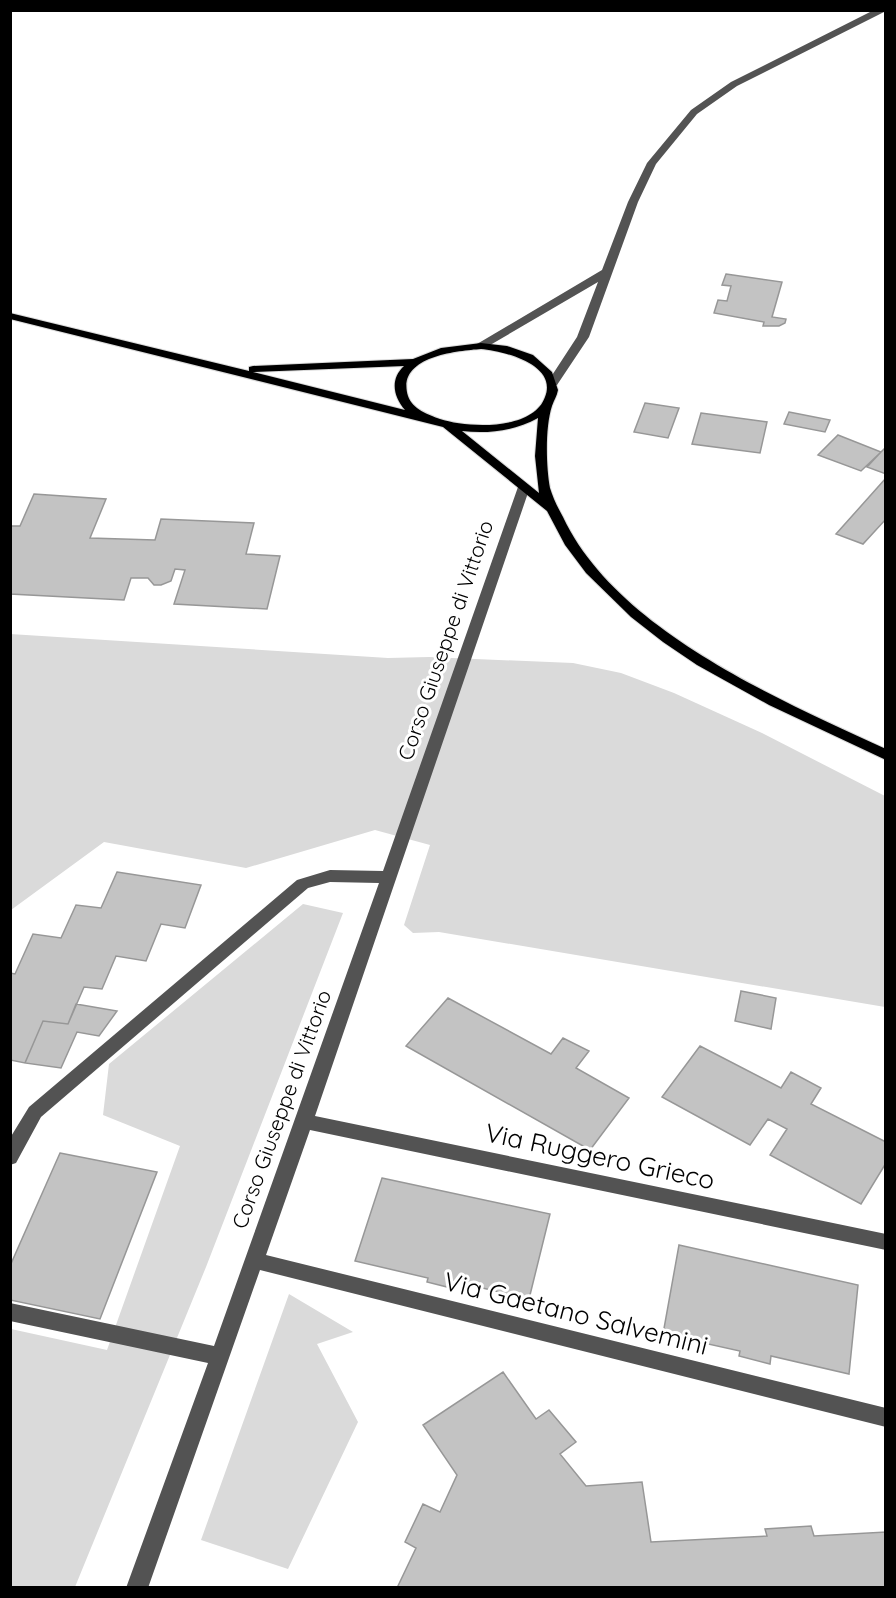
<svg xmlns="http://www.w3.org/2000/svg" width="896" height="1598" font-family="Quicksand,sans-serif">
<style>
.green{fill:#dadada}
.building{fill:#c3c3c3;stroke:#979797;stroke-width:1.5}
.lines{fill:none;stroke-linecap:round;stroke-linejoin:round}
.major-casing{stroke:#dbdbdb;stroke-width:2}
.minor{fill:#535353;fill-rule:evenodd}
.major{fill:#000;fill-rule:evenodd}
.labels{text-anchor:middle;dominant-baseline:central;stroke-width:6;stroke-linejoin:round;paint-order:stroke}
.street-label{font-size:21px;fill:#000;stroke:#fff}
.near-street-label{font-size:26px;fill:#000;stroke:#fff}
</style>
<rect width="100%" height="100%" fill="#fff"/>
<path class="green" d="M10,634l378,24 41,-1 144,6 48,10 53,20 88,40 123,63v211l-446,-75 -26,1 -9,-8 26,-80 -55,-15 -129,38 -142,-26 -93,68z
M303,904l40,9 -137,354 -131,320 -64,1v-259l96,21 73,-204 -77,-31 6,-51z
M289,1294l64,38 -36,12 41,78 -70,147 -87,-29z"/>
<path class="building" d="M726,274l56,8 -10,35 14,2 -1,4 -6,3h-16l1,-4 -50,-9 4,-13 9,1 4,-15 -9,-1z
M645,403l34,5 -11,30 -34,-6z
M789,412l41,8 -5,12 -41,-8z
M701,413l66,9 -7,31 -68,-9z
M838,435l43,17 -20,19 -43,-16z
M886,447v27l-19,-7 14,-15z
M886,478v41l-23,25 -27,-10z
M34,494l72,5 -16,39 65,2 6,-21 93,4 -8,31 34,2 -13,53 -93,-5 11,-34 -10,-1 -4,12 -10,4h-7l-6,-7h-17l-7,22 -114,-6v-68h10z
M117,872l84,13 -16,43 -24,-4 -15,37 -30,-5 -14,33 -18,-2 -16,37 -25,-3 -18,42 -15,-3v-87l5,1 18,-40 28,4 15,-33 25,3z
M741,991l35,7 -5,31 -36,-8z
M448,998l103,56 12,-16 26,13 -13,17 53,30 -39,52 -184,-104z
M76,1004l41,7 -18,25 -22,-4 -16,36 -36,-5 18,-42 25,3z
M700,1046l81,42 10,-16 30,16 -10,16 75,38v21l-25,41 -91,-49 17,-26 -19,-10 -18,26 -88,-48z
M60,1153l97,19 -57,147 -90,-19v-34z
M382,1178l168,36 -21,85 -72,-17 -2,7 -28,-7 1,-4 -73,-17z
M679,1245l179,40 -9,89 -78,-18 -1,8 -31,-8 1,-5 -77,-17z
M503,1372l33,47 13,-9 27,32 -16,12 26,32 56,-4 9,60 116,-6 -2,-7 46,-3 3,10 72,-4v56h-489l19,-40 -11,-6 18,-38 17,8 17,-37 -34,-50z"/>
<g class="lines">
<defs>
<path id="major" d="M10,313l239,58v-4l4,-1 160,-7 28,-11 40,-5 26,3 26,9 19,17 6,18c-1,6 -4,10 -6,16 -7,21 -6,61 -2,82 3,10 8,20 13,29 53,113 215,182 323,232v11l-117,-55 -72,-40 -34,-23 -32,-25 -45,-44 -21,-28 -18,-34 -104,-84 -433,-108zM481,349c22,2 77,15 64,48 -12,34 -78,31 -105,22 -11,-4 -28,-10 -32,-23 -12,-39 47,-45 73,-47zM404,366c-14,13 -11,30 1,44l-152,-38zM538,418l-3,38 4,37 -77,-62c26,3 52,0 76,-13z"/>
</defs>
<use href="#major" class="major-casing"/>
<path class="minor" d="M874,10l12,1 -149,75 -40,28 -41,50 -18,38 -49,135 -32,48 -4,1 -6,-3 30,-46 21,-55 -113,66h-8v-4l125,-74 26,-68 19,-39 44,-53 40,-28z
M524,483l6,4 -215,629 571,118v16l-576,-120 -44,125 620,153v19l-626,-157 -112,318h-22l82,-225 -198,-42v-18l204,43 165,-463 -49,-1 -22,6 -267,229 -25,46 -6,2v-27l19,-31 268,-227 33,-10 53,1 135,-384z"/>
<use href="#major" class="major"/>
</g>
<g class="labels">
<g class="street-label">
<text transform="translate(445 640) rotate(-71)">Corso Giuseppe di Vittorio</text>
<text transform="translate(281 1109) rotate(-70)">Corso Giuseppe di Vittorio</text>
</g>
<g class="near-street-label">
<text transform="translate(600 1156) rotate(12)">Via Ruggero Grieco</text>
<text transform="translate(576 1313) rotate(14)">Via Gaetano Salvemini</text>
</g>
</g>
<rect width="896" height="1598" fill="none" stroke="#000000" stroke-width="24"/>
</svg>
